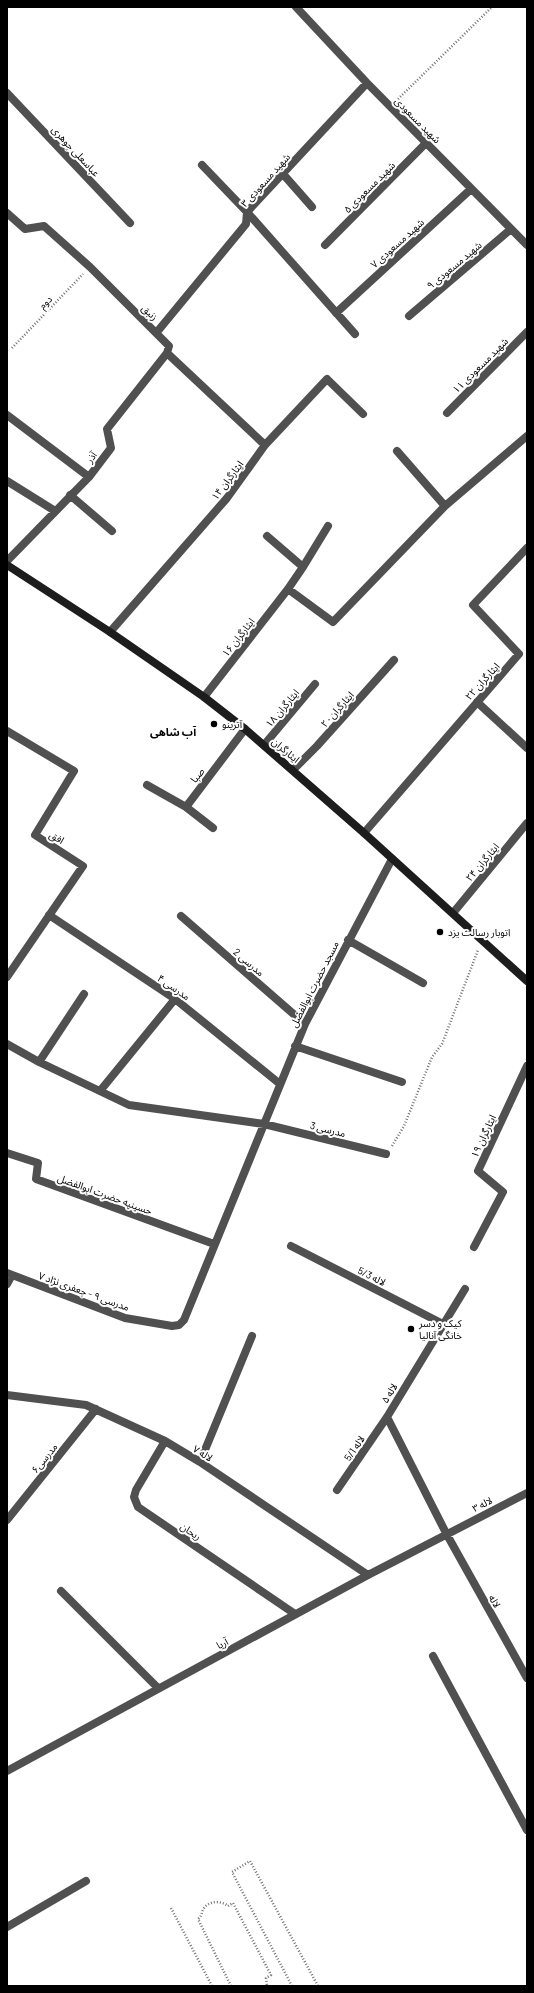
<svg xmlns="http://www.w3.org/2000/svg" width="534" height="1993" font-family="Barlow,'Noto Sans Arabic',sans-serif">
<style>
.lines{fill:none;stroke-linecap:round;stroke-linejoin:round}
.path{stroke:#727272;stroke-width:2.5;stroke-dasharray:1 2;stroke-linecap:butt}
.service{stroke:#505050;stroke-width:8}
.minor{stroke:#505050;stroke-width:8}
.secondary{stroke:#1d1d1d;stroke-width:8}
.poi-dot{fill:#000;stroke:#fff;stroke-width:1.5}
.labels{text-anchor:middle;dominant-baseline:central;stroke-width:4;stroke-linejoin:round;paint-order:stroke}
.street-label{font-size:10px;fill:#000;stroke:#fff}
.poi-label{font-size:10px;fill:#000;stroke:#fff;text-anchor:start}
.neighbourhood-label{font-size:11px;font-weight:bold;fill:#000;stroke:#fff}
</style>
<rect width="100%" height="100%" fill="#fff"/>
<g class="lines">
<path class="path" d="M398,99l94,-92
M12,348l71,-74
M392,1146l12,-20 28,-69 10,-13 36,-94
M171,1908l41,78
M231,1986l-33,-67c5,-4 3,-7 6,-11 6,-8 18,-7 24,-2l5,-3 38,72 -5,3 1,8
M292,1986l-60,-114 18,-11 68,125"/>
<path class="service" d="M433,1656l94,174"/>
<path class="minor" d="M296,7l71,76 160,162
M7,93l123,130
M202,165l45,47 108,122
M283,174l29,33
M7,213l18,16 19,-3 46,41 79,79 -2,7 98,92
M325,245l101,-102
M336,313l135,-124
M409,316l102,-87
M157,332l89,-108 1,-12 120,-129
M447,413l80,-81
M7,415l82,62
M397,451l48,55
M7,481l48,30
M70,495l42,36
M7,561l82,-84 22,-29 -4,-19 60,-76
M303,567l25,-41
M288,589l45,33 112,-116 82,-70
M110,632l117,-134 38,-53 62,-66 36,35
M204,697l84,-108 15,-22 -36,-31
M477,702l50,46
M7,731l67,40 -39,64 48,31 -76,111
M264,745l51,-61
M293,770l24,-24 77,-86
M147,785l39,22
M213,828l-27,-21 59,-78
M364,833l155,-179 -46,-49 54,-57
M453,913l74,-90
M49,915l126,84 105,85
M181,916l124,108
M348,940l75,43
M7,1044l32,18 90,43 135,19 122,30
M295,1046l107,36
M39,1062l45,-68
M100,1091l75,-92
M7,1153l31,10 -2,16 178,65
M291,1246l152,78
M474,1247l29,-55 -25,-21 49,-105
M7,1273l118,45 47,8 7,-1 5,-5 121,-296 87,-165
M7,1284l5,-9
M7,1395l79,10 79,36 35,21 168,113
M387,1417l59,116 81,145
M165,1441l-29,49 -2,7 4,10 157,107
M200,1462l52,-126
M337,1490l50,-73 78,-128
M7,1520l89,-111
M61,1591l97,97
M7,1771l361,-196 159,-82
M7,1927l79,-46"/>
<path class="secondary" d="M7,565l103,67 94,65 41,32 119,104 163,148"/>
</g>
<g class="poi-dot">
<circle cx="214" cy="724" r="4"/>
<circle cx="440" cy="932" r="4"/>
<circle cx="411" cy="1329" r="4"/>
</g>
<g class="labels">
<g class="street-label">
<text transform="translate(418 120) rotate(45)">شهید مسعودی</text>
<text transform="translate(76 151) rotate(47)">عباسعلی جوهری</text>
<text transform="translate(265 180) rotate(-48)">شهید مسعودی ۳</text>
<text transform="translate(369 187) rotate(-45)">شهید مسعودی ۵</text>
<text transform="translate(397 243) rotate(-42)">شهید مسعودی ۷</text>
<text transform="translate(454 265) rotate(-40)">شهید مسعودی ۹</text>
<text transform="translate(45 302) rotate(-46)">دوم</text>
<text transform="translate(150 312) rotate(44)">زنبق</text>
<text transform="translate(480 365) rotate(-45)">شهید مسعودی ۱۱</text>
<text transform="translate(91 457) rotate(-53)">آذر</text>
<text transform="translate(227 480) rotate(-53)">ایثارگران ۱۴</text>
<text transform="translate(238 637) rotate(-52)">ایثارگران ۱۶</text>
<text transform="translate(482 681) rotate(-48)">ایثارگران ۲۲</text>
<text transform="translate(282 708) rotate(-50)">ایثارگران ۱۸</text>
<text transform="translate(337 709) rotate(-48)">۲۰ایثارگران</text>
<text transform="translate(286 750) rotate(40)">ایثارگران</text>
<text transform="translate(197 775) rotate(-53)">صبا</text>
<text transform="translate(57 837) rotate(32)">افق</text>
<text transform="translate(482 862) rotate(-50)">ایثارگران ۲۴</text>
<text transform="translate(249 962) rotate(41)">مدرسی 2</text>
<text transform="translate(314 984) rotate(-63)">مسجد حضرت ابوالفضل</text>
<text transform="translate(174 987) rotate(35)">مدرسی ۴</text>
<text transform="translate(328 1129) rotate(14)">مدرسی 3</text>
<text transform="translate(483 1136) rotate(-65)">ایثارگران ۱‍۹</text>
<text transform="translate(105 1194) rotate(20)">حسینیه حضرت ابوالفضل</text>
<text transform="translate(372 1276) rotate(27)">لاله 5/3</text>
<text transform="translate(84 1291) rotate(20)">مدرسی ۹ - جعفری نژاد ۷</text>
<text transform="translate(389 1393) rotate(-59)">لاله ۵</text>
<text transform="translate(354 1448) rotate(-56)">لاله 5/1</text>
<text transform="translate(203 1453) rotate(32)">لاله ۷</text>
<text transform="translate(44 1458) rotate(-51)">مدرسی۶</text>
<text transform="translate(482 1504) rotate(-27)">لاله ۳</text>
<text transform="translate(191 1531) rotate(34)">ریحان</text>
<text transform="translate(495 1601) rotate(61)">لاله</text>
<text transform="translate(222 1643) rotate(-28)">آریا</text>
</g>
<g class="poi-label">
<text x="222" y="724">آترینو</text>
<text x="448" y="932">اتوبار رسالت یزد</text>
<text x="419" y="1323">کیک و دسر<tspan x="419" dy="12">خانگی آنالیا</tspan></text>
</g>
<g class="neighbourhood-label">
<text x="173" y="731">آب شاهی</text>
</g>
</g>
<rect width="534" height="1993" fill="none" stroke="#000000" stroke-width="16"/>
</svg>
